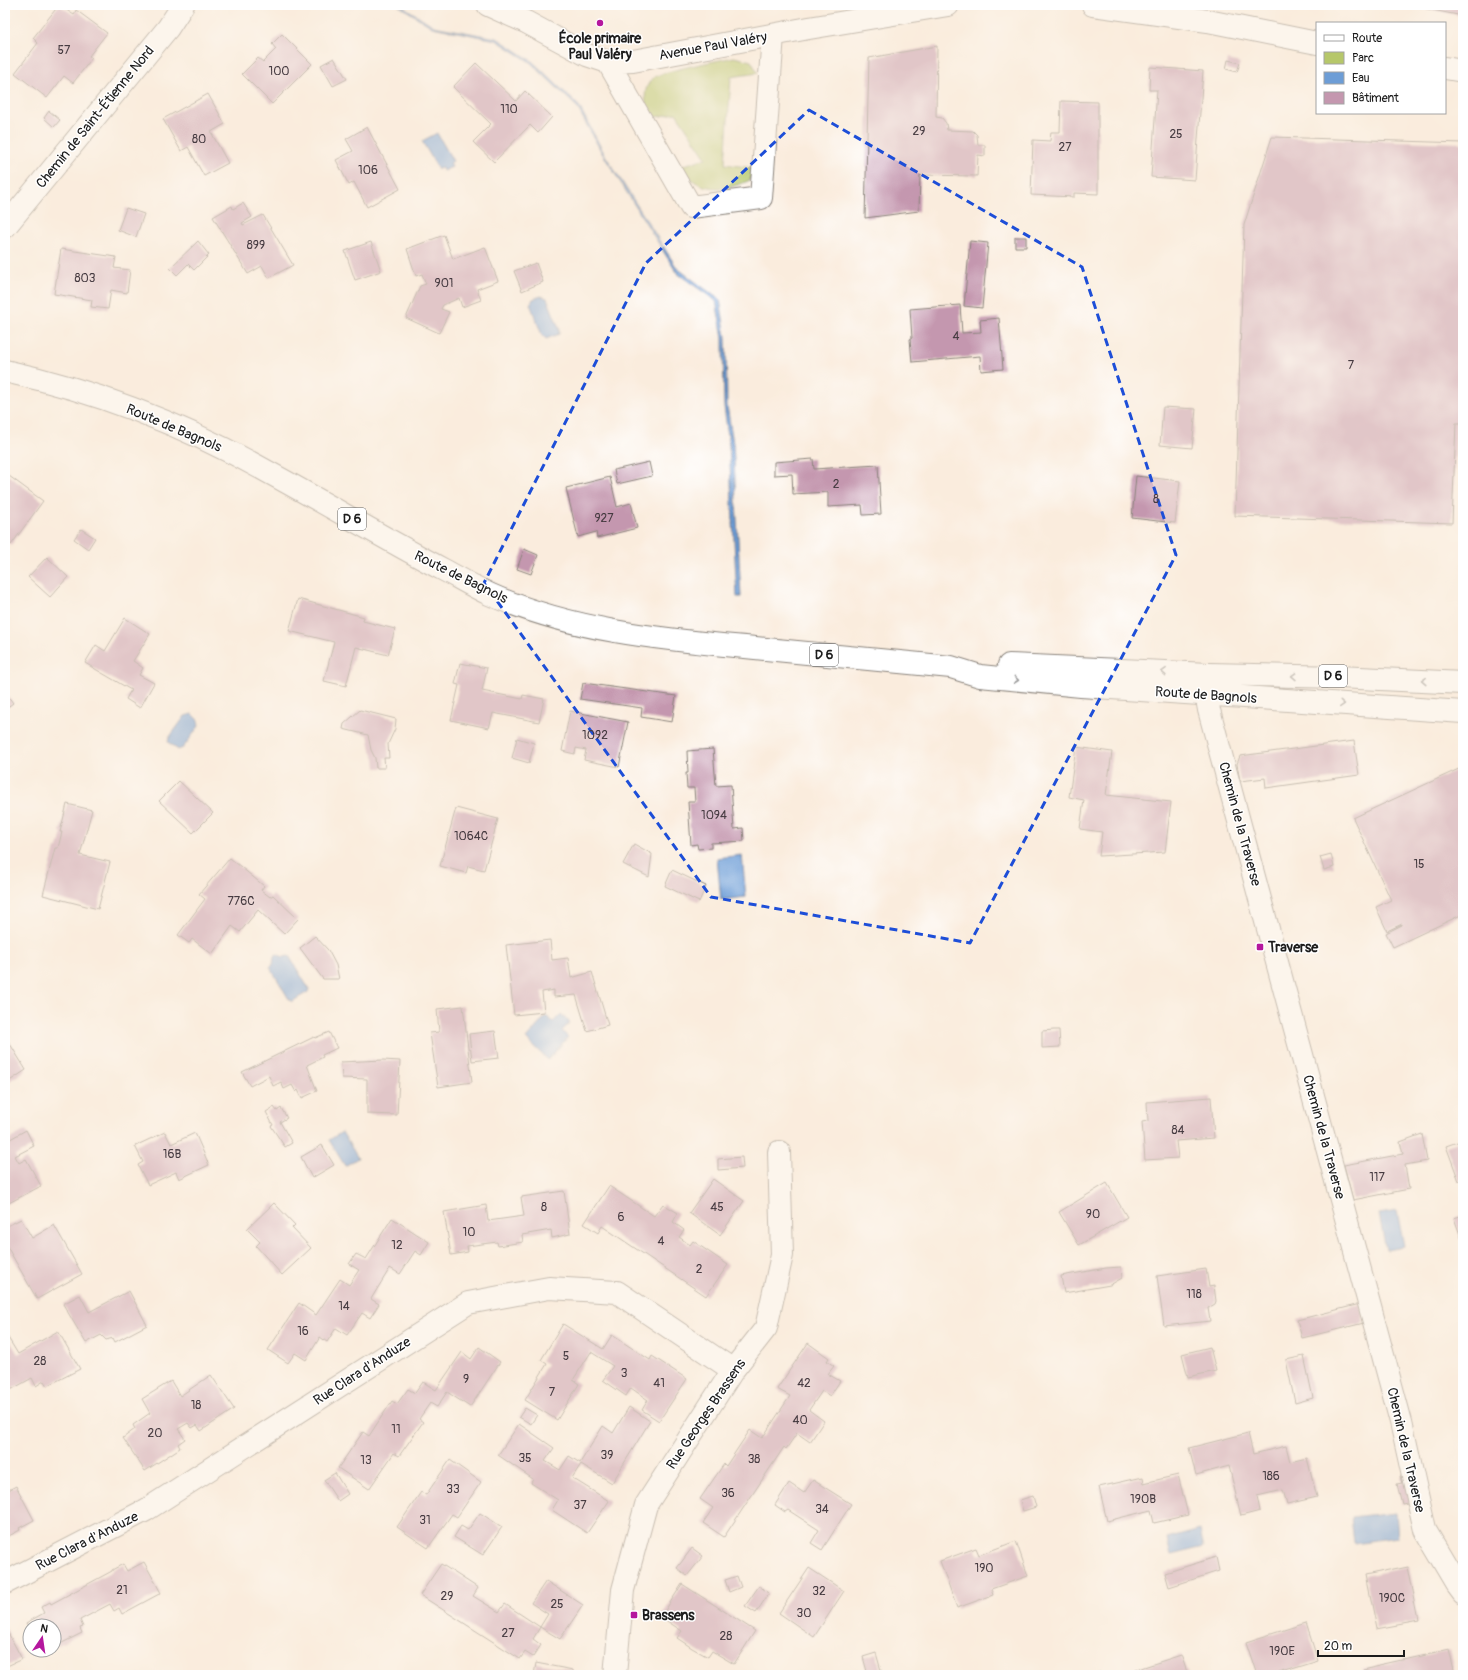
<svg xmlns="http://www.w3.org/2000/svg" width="1468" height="1680" font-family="Pangolin,sans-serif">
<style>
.green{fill:#b6c76a;stroke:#697243}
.water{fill:#6d9dd6;stroke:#445c79}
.building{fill:#c497af}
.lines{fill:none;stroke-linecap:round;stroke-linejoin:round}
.minor-casing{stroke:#8b847c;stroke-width:24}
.major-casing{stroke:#8b847c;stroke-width:24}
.minor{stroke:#fff;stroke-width:22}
.major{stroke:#fff;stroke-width:22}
.oneway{stroke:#999}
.marked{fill:none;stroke:#1d4ed8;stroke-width:3;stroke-dasharray:8 5;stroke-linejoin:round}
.poi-dot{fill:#b5179e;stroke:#fff;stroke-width:1.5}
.labels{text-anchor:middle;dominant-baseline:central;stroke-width:3;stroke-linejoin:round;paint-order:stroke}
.number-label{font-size:12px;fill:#463b41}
.shield{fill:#fff;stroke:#606060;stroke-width:1}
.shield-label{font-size:13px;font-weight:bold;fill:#1c1c1c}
.poi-label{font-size:14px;font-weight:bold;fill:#1c1c1c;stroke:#fff;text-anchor:start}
.street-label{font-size:14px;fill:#1c1c1c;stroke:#fff}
</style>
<rect width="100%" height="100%" fill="#fff"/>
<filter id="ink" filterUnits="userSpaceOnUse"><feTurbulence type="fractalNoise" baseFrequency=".025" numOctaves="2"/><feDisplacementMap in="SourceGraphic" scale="8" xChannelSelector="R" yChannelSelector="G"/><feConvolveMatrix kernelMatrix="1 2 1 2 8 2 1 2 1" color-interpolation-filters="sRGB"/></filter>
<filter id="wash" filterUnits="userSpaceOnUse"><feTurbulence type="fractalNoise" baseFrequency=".012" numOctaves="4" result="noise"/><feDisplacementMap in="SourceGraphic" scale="16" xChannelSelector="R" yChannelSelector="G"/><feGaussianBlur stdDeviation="0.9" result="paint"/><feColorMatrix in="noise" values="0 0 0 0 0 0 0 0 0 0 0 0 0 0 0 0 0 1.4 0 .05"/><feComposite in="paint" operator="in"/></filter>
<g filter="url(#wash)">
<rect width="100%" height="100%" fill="#faecdd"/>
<path class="green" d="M734,57l17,4 7,12 -27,4 -6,87 29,4 -4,12c-19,9 -43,13 -60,-2 -3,-3 -6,-8 -9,-12l25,-8 -30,-45 -25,5c-6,-14 -10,-28 2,-40 8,-7 68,-18 81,-21z"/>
<path class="water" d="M398,5h3l33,21 63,12 35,23 47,45 26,49 72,113 43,32 6,37 1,69 6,37 8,154h-4l-8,-153 -5,-38 -1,-69 -7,-36 -39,-28 -75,-120 -25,-46 -47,-45 -34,-22 -64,-13z
M437,133l16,28 -3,2 2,4 -9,4 -1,-3 -4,1 -16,-28z
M541,296l6,2 12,30v6l-13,5 -4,-4 -12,-31 3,-5z
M192,714l6,6 1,6 -16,22 -5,2 -10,-8 1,-4 16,-22z
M742,855l4,42 -25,3 -4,-42z
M277,954l6,3 6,-1 20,33 -1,3 -15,9h-3l-20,-34 3,-2 1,-9z
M561,1014l9,8 -8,9 6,6 -20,23 -22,-21 20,-23 7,6z
M342,1132l16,26 -13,8 -16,-26z
M1397,1211l7,36 -18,3 -7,-36z
M1396,1512l2,25 -44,6 -3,-26z
M1200,1530l4,17 -33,8 -4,-16z"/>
<g id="blocks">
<path class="building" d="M59,5l15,10 2,-5 31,23 -18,23 3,2 -19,25 -9,-7 -17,22 -32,-25 23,-30 -5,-5z
M1412,5h51v11l-51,-10z
M282,34l30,30 -40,40 -30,-30 16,-16 5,4 13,-13 -4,-5z
M937,46l-1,71 6,1 4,5 1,7 26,1 4,4 1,10h7v11l-7,-1 -1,21 -57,-1 -1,36 -54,7 4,-160z
M334,58l13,21 -14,7 -12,-21z
M1228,60l12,3 -3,9 -11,-3z
M476,63l40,38 9,-10 27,26 -14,16 -8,-8 -36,37 -21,-20 18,-18 -38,-37z
M1150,67l53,4 -8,109 -44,-3 6,-87h-8z
M208,94l17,30 -14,8 17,31 -24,13 -16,-29 -7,4 -18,-32z
M1061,101l37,1v92l-24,-1v4l-43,-2 2,-55 17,1 1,-9h9z
M49,111l11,9 -6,7 -10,-9z
M367,127l33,62 -33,18 -13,-25 -5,3 -13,-25 17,-9 -7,-12z
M1272,137l191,6v93l-2,70h2v117h-7l-4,100 -217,-7 9,-291z
M243,203l9,14 -10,6 1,2 20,-10 30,50 -24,13 -7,-12 -14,8 -35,-57 19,-11 1,3z
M126,208l18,6 -8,23 -18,-7z
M444,235l9,24 32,-12 13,34 -21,8 4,11 -19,7 -3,-9 -16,7 -2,4 8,3 -10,21 -33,-15 14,-32 6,-2 -4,-10 -6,2 -9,-27z
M1015,237h11v10h-11z
M198,241l11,14 -15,15 -6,-6 -11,11 -7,-7z
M970,241l18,2 -6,65 -18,-2z
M371,242l10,29 -26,9 -10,-29z
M61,249l55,8 -2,11 16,2 -3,23 -16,-3 -3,19 -17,-2 1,-7 -38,-6z
M536,263l7,19 -21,9 -8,-20z
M960,305l2,28 19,-1 -1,-12 19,-2 4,51 -22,2 -1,-15 -68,6 -2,-23 2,-1 -2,-29z
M1163,407l33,2 -4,39 -32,-3z
M813,459l1,10 64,-4 3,49 -18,1 -1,-10 -34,2v-15l-35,2 -1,-20 -18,1v-13z
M649,462l3,14 -35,8 -3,-14z
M5,473l38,28 -32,44 -6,-5z
M1136,476l44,5 -5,42 -43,-5z
M610,477l7,30 14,-4 6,25 -40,10 -1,-6 -18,5 -12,-49z
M81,529l14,9 -7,11 -14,-10z
M524,549l14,6 -7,19 -14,-5z
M47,557l21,20 -18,20 -22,-20z
M298,599l66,18 -1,4 32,8 -7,26 -32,-8 -10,39 -22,-5 10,-39 -45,-11z
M125,618l25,16 -17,27 10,7 -4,7 15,8 -14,25 -14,-9 5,-9 -46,-27 11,-18 9,6z
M460,663l27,5 -5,23 40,8 1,-4 21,4 -5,23 -46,-9 -4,15 -38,-8 8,-35 -4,-1z
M583,683l93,13 -4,26 -31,-5 1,-9 -62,-9z
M5,692l8,11 -8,6z
M360,710l36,9 -1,10 -7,15 1,14h-5l1,10h-9l-1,-10 -4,-8 -3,-15 -25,-6 1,-5z
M570,711l58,11 -9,45 -35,-7 2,-10 -10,-2 -1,6 -13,-3z
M517,738l17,5 -5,20 -17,-5z
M1354,741l5,34 -93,13 -1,-10 -25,3 -3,-17 3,-8z
M1076,747l36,5 -6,43 65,7 -6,50 -66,4 3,-24 -22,-3 4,-29 -15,-3z
M713,749l3,37 15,-1 3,44 9,-1 1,13 -33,2v5l-13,1 -1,-5 -6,1 -3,-43h7l-1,-14h-7l-1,-15h2l-1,-22z
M1463,767v147l-70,33 -7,-14 16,-8v-1l-15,7 -11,-24 15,-7 -38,-82z
M179,781l34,32 -20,20 -34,-32z
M67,804l25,6 -12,45 30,7 -12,47 -55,-14 12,-47h3l4,-16h-2z
M456,808l42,11 -14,51 -16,-4 -2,7 -26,-7z
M634,844l18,10 -3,23 -26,-13z
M1331,854l3,13 -10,3 -4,-13z
M230,858l34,28 -3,4 9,7 3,-2 25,24 -14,15 -26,-24 -18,22 -8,-6 -20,28 -20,-15 -3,4 -11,-8 27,-36 -6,-5z
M672,870l34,16 -7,16 -34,-16z
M315,936l13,14 8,15 3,14h-16l-23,-31z
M550,940l2,20 16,-2 3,20 21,-6 16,53 -21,6 -11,-36 -22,2v-7l-12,2 2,20 -30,3 -8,-70z
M463,1006l9,76 -34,5 -8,-54 9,-1 -2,-23z
M1054,1030h5l1,17 -18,1v-17z
M495,1031l4,27 -27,3 -3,-27z
M329,1032l8,16 -15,7 1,2 -16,8 10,26 -15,7 -4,-8 -2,2 -4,-7 -8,4 -3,-7 -8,4 -4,-10 -19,10 -8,-14 72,-35 1,1z
M7,1039l19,31 -21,14v-44z
M383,1060l17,1 -3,54 -30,-1v-35l-25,-1 -1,-16z
M1211,1097l3,41 -38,3 2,17 -33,2 -3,-38 6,-1 -1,-19z
M274,1107l3,4 4,-3 6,10 -7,4 12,21 -7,4 -14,-21 2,-1 -7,-13z
M26,1130l8,16 -19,10 4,7 7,-4 15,27 -36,19v-63z
M165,1132l6,12 24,-11 14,32 -30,14 -3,-7 -28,13 -10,-20 5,-3 -8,-16z
M1422,1134l5,27 -22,4 4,24 -56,11 -9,-35 59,-11 -3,-12z
M1463,1140v39l-4,2 -13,-35z
M322,1145l12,20 -22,13 -11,-21z
M742,1157l1,11 -25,2v-11z
M713,1179l31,22 -24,34 -31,-22z
M1107,1183l20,34 -48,28 -20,-33z
M609,1186l45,30 9,-12 15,9 -5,9 11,8 -5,7 11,8 3,-4 35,24 -22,31 -104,-70 -4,7 -14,-9z
M564,1191l6,43 -18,4 -1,-8 -29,5 1,7 -25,4 -1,-4 -30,4 1,6 -17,3 -7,-43 42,-7 2,16 36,-5 -3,-19z
M274,1203l21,22 -3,3 19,20 -29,27 -26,-29 4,-4 -13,-13z
M1463,1215v28l-9,-25z
M392,1218l37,24 -8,13 -6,-4 -15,23 -10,-6 -19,31 8,5 -9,14 -8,-5 -15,22 -11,-7 -9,14 -7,-5 -14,23 -11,-7 -7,10 -20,-13 31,-47 17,12 24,-36 9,6 10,-15 -10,-6 7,-10 10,5z
M21,1219l11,19 22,-13 28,49 -45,25 -32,-56v-16z
M1121,1267l1,11 -12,7 -46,8 -3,-17 45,-8z
M1206,1269l3,18 5,-1 2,15 -1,3 -7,4 2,13 -46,5 -7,-50z
M129,1291l18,34 -32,17 -2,-4 -7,2 -5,-5 -15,8 -23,-39 17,-9 9,17z
M1360,1304l4,19 -62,15 -5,-18z
M563,1324l40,25 9,-14 38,25 2,-4 35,23 -28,42 -17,-11 6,-10 -17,-12 -5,8 -23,-16 10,-14 -22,-14 -18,28 6,4 -22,36 -32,-20 22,-36 -6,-4z
M58,1331l22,38 -33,17 -3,-5 -8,5 -4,-8 -27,15v-56l2,-1 11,18z
M808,1343l21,15 -2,3 7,5 -6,8 12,7 -10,15 -8,-5 -13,19 15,11 -14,21 -13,-9 -11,16 -2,-2 -60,90 -21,-14 10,-15 -13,-9 24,-35 2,2 24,-36 12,8 3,-4 25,-38 -13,-7z
M479,1347l21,15 -30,45 -23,-15 -10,15 -7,-4 -11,16 4,3 -24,34 -5,-3 -25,36 -31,-21 25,-36 6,4 23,-35 5,3 11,-15 7,4 8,-11 13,8 26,-38 9,7z
M1210,1347l6,24 -28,6 -6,-23z
M1304,1356l9,42 -18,5 -9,-43z
M211,1375l23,34 -33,22 -4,-6 -5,3 -4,-5 -10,6 7,10 -7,5 2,4 -35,23 -22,-33 12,-9 -2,-4 17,-12 -8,-14 29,-18 9,15z
M629,1407l21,14 -38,62 -31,-19 -9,14 37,23 -22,32 -35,-23 6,-10 -27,-17 2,-4 -35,-24 21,-31 35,24 -9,13 15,9 9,-14 11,7 23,-37 10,7z
M525,1408l12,7 -6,9 -12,-7z
M1248,1433l5,21 33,-8 4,16 17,-4 10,39 -30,7 -4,-14 -26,6 3,15 -19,5 -12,-50 -33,9 -7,-27z
M450,1460l31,22 -24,35 -5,-3 -24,34 -31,-21 24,-35 5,3z
M335,1473l13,21 -10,7 -14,-21z
M1406,1474l6,28 -10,2 -5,-20 5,-1 -2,-7z
M1178,1475l10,40 -34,8 -3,-13 -44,11 -8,-34 44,-10 1,6z
M813,1480l38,24 -29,46 -11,-7 8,-13 -31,-20 -3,2 -10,-7 14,-22 15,10z
M16,1486l18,34 -15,8 1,2 -15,8v-46z
M1033,1496l3,11 -13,4 -3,-11z
M480,1513l22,14 -19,28 -29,-18 7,-11 7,4z
M1016,1541l12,35 -37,13 2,6 -36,13 -17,-47 36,-13 3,7z
M692,1548l11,8 -16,20 -10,-8z
M1216,1557l3,14 -50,16 -4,-14z
M144,1562l17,31 -39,21 -3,-6 -5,3 -4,-7 -30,16 3,7 -3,1 2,5 -28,14v-21h-24v4l-4,-7 18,-10 -3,-6 9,-5 1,2 61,-33v-1l11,-6 4,7z
M441,1564l37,24 -5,8 26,16 6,-8 35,23 -7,12 8,6 -8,12 -8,-5 -5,7 -100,-64z
M1408,1566l11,55 -43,8 -11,-54z
M809,1568l35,23 -30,46 -35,-24z
M737,1576l4,11 -12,5 -4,-12z
M546,1581l37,24 -23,34 -20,-12 8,-13 -17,-11z
M682,1584l73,47 -21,33 -22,-13 -4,6 -16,-9 -15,-10 5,-7 -21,-14z
M759,1586l10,7 -13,20 -11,-7z
M1306,1623l12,38 -39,12 1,2h-23l-11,-33z
M5,1627l17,32 -17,8z
M40,1650h9l-7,4z
M1449,1650l6,25h-91l-1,-6z
M876,1653l6,21 -14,1 -5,-18z
M1181,1655l7,20h-65l21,-8z
M536,1663l37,7v5h-39z
M1100,1672l1,3h-11z"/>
</g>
</g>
<g filter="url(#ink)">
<use href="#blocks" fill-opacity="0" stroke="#8b847c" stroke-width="1"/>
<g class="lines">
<defs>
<path id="minor" d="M488,5l38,17 61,33 21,7 25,-1 176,-33 139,-23
M1093,5l115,16 109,22
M608,62l83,145 70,-9 12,-163
M1445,68l18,3
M5,227l163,-199 15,-23
M1203,676l6,34 192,712 24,108 32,54 6,8
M5,1583l141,-73 322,-207 81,-15 68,4 116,78
M615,1675l8,-85 23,-85 87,-135 33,-42 16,-73 -3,-103"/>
<path id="major" d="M5,371c92,20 181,55 263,101 59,32 117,67 176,98 15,8 30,17 45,24 80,36 169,45 256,53 69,7 137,13 206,20l29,9 101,10 382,26
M1009,665l200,9 130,3 124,6"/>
</defs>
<use href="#minor" class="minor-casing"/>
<use href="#major" class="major-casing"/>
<use href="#minor" class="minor"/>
<use href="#major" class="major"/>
</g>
<defs><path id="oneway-chevron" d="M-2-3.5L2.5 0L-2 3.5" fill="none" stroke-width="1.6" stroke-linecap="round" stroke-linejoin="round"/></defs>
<g class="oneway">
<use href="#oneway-chevron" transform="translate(1164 672) rotate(-178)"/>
<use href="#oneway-chevron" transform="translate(1294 676) rotate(-179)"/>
<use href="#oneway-chevron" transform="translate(1016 680) rotate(6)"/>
<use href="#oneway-chevron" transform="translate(1424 681) rotate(-177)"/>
<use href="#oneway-chevron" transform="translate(1342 704) rotate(4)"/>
</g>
</g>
<path d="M0 0H1468V1680H0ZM809,110l273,157 94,288 -206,388 -259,-46 -227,-314 162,-320z" fill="#faecdd" fill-opacity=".55" fill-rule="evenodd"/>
<path class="marked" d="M809,110l273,157 94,288 -206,388 -259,-46 -227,-314 162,-320z"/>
<g class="poi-dot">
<circle cx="600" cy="23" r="4"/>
<rect x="1256" y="943" width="8" height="8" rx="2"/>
<rect x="630" y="1611" width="8" height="8" rx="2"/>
</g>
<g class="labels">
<g class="number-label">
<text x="64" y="50">57</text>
<text x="279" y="71">100</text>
<text x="509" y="109">110</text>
<text x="919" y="131">29</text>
<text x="1176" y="134">25</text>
<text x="199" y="139">80</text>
<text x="1065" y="147">27</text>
<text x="368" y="170">106</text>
<text x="256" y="245">899</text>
<text x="85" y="278">803</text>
<text x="444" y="283">901</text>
<text x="956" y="336">4</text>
<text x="1351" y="365">7</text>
<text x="836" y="484">2</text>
<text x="1156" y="499">8</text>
<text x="604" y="518">927</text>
<text x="595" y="735">1092</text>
<text x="714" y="815">1094</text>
<text x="471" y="836">1064C</text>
<text x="1419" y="864">15</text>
<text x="241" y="901">776C</text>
<text x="1178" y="1130">84</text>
<text x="172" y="1154">16B</text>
<text x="1377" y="1177">117</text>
<text x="544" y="1207">8</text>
<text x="717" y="1207">45</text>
<text x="1093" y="1214">90</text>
<text x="621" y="1217">6</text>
<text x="469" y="1232">10</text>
<text x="661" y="1241">4</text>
<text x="397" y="1245">12</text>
<text x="699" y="1269">2</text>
<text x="1194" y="1294">118</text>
<text x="344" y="1306">14</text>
<text x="303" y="1331">16</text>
<text x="566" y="1356">5</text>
<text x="40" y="1361">28</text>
<text x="624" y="1373">3</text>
<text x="466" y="1379">9</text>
<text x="659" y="1383">41</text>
<text x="804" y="1383">42</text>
<text x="552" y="1392">7</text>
<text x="196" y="1405">18</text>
<text x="800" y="1420">40</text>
<text x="396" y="1429">11</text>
<text x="155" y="1433">20</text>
<text x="607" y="1455">39</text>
<text x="525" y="1458">35</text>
<text x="754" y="1459">38</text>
<text x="366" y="1460">13</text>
<text x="1271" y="1476">186</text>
<text x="453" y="1489">33</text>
<text x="728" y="1493">36</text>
<text x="1143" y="1499">190B</text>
<text x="580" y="1505">37</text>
<text x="822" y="1509">34</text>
<text x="425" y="1520">31</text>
<text x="984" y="1568">190</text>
<text x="122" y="1590">21</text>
<text x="819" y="1591">32</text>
<text x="447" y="1596">29</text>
<text x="1392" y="1598">190C</text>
<text x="557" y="1604">25</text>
<text x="804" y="1613">30</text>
<text x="508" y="1633">27</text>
<text x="726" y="1636">28</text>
<text x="1282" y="1651">190E</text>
</g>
<g class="shield">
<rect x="338" y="508" width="28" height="22" rx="3"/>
<rect x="810" y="644" width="28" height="22" rx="3"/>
<rect x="1319" y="665" width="28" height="22" rx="3"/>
</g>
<g class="shield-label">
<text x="352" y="519">D 6</text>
<text x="824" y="655">D 6</text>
<text x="1333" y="676">D 6</text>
</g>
<g class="poi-label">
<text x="600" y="38" text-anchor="middle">École primaire<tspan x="600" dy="16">Paul Valéry</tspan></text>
<text x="1268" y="947">Traverse</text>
<text x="642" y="1615">Brassens</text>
</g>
<g class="street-label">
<text transform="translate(713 46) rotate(-10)">Avenue Paul Valéry</text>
<text transform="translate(95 117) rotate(-51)">Chemin de Saint-Étienne Nord</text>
<text transform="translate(174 428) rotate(23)">Route de Bagnols</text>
<text transform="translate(461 577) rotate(26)">Route de Bagnols</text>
<text transform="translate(1206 695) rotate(4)">Route de Bagnols</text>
<text transform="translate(1240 824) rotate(75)">Chemin de la Traverse</text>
<text transform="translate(1324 1137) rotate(75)">Chemin de la Traverse</text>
<text transform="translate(362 1371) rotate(-33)">Rue Clara d'Anduze</text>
<text transform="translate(706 1414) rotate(-56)">Rue Georges Brassens</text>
<text transform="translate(1406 1450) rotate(77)">Chemin de la Traverse</text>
<text transform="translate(87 1541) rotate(-27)">Rue Clara d'Anduze</text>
</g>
</g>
<rect width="1468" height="1680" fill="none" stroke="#fff" stroke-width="20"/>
<rect x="1316" y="22" width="130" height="92" fill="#ffffff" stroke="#a4a4a4"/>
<rect x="1324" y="35" width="20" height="6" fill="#ffffff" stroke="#a4a4a4"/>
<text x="1352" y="42" font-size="12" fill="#1c1c1c">Route</text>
<rect x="1324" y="52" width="20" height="12" fill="#b6c76a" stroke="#a4a4a4"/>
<text x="1352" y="62" font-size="12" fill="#1c1c1c">Parc</text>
<rect x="1324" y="72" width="20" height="12" fill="#6d9dd6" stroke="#a4a4a4"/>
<text x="1352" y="82" font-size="12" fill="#1c1c1c">Eau</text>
<rect x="1324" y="92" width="20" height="12" fill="#c497af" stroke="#a4a4a4"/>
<text x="1352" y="102" font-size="12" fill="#1c1c1c">Bâtiment</text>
<g transform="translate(42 1638) rotate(13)"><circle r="19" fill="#ffffff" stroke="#a4a4a4"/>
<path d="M0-3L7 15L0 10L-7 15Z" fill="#b5179e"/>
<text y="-6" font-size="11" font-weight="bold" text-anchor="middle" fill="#1c1c1c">N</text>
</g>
<path d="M1318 1650v6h86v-6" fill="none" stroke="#1c1c1c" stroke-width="2"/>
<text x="1324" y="1650" font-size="12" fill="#1c1c1c" stroke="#ffffff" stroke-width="3" paint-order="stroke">20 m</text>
</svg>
